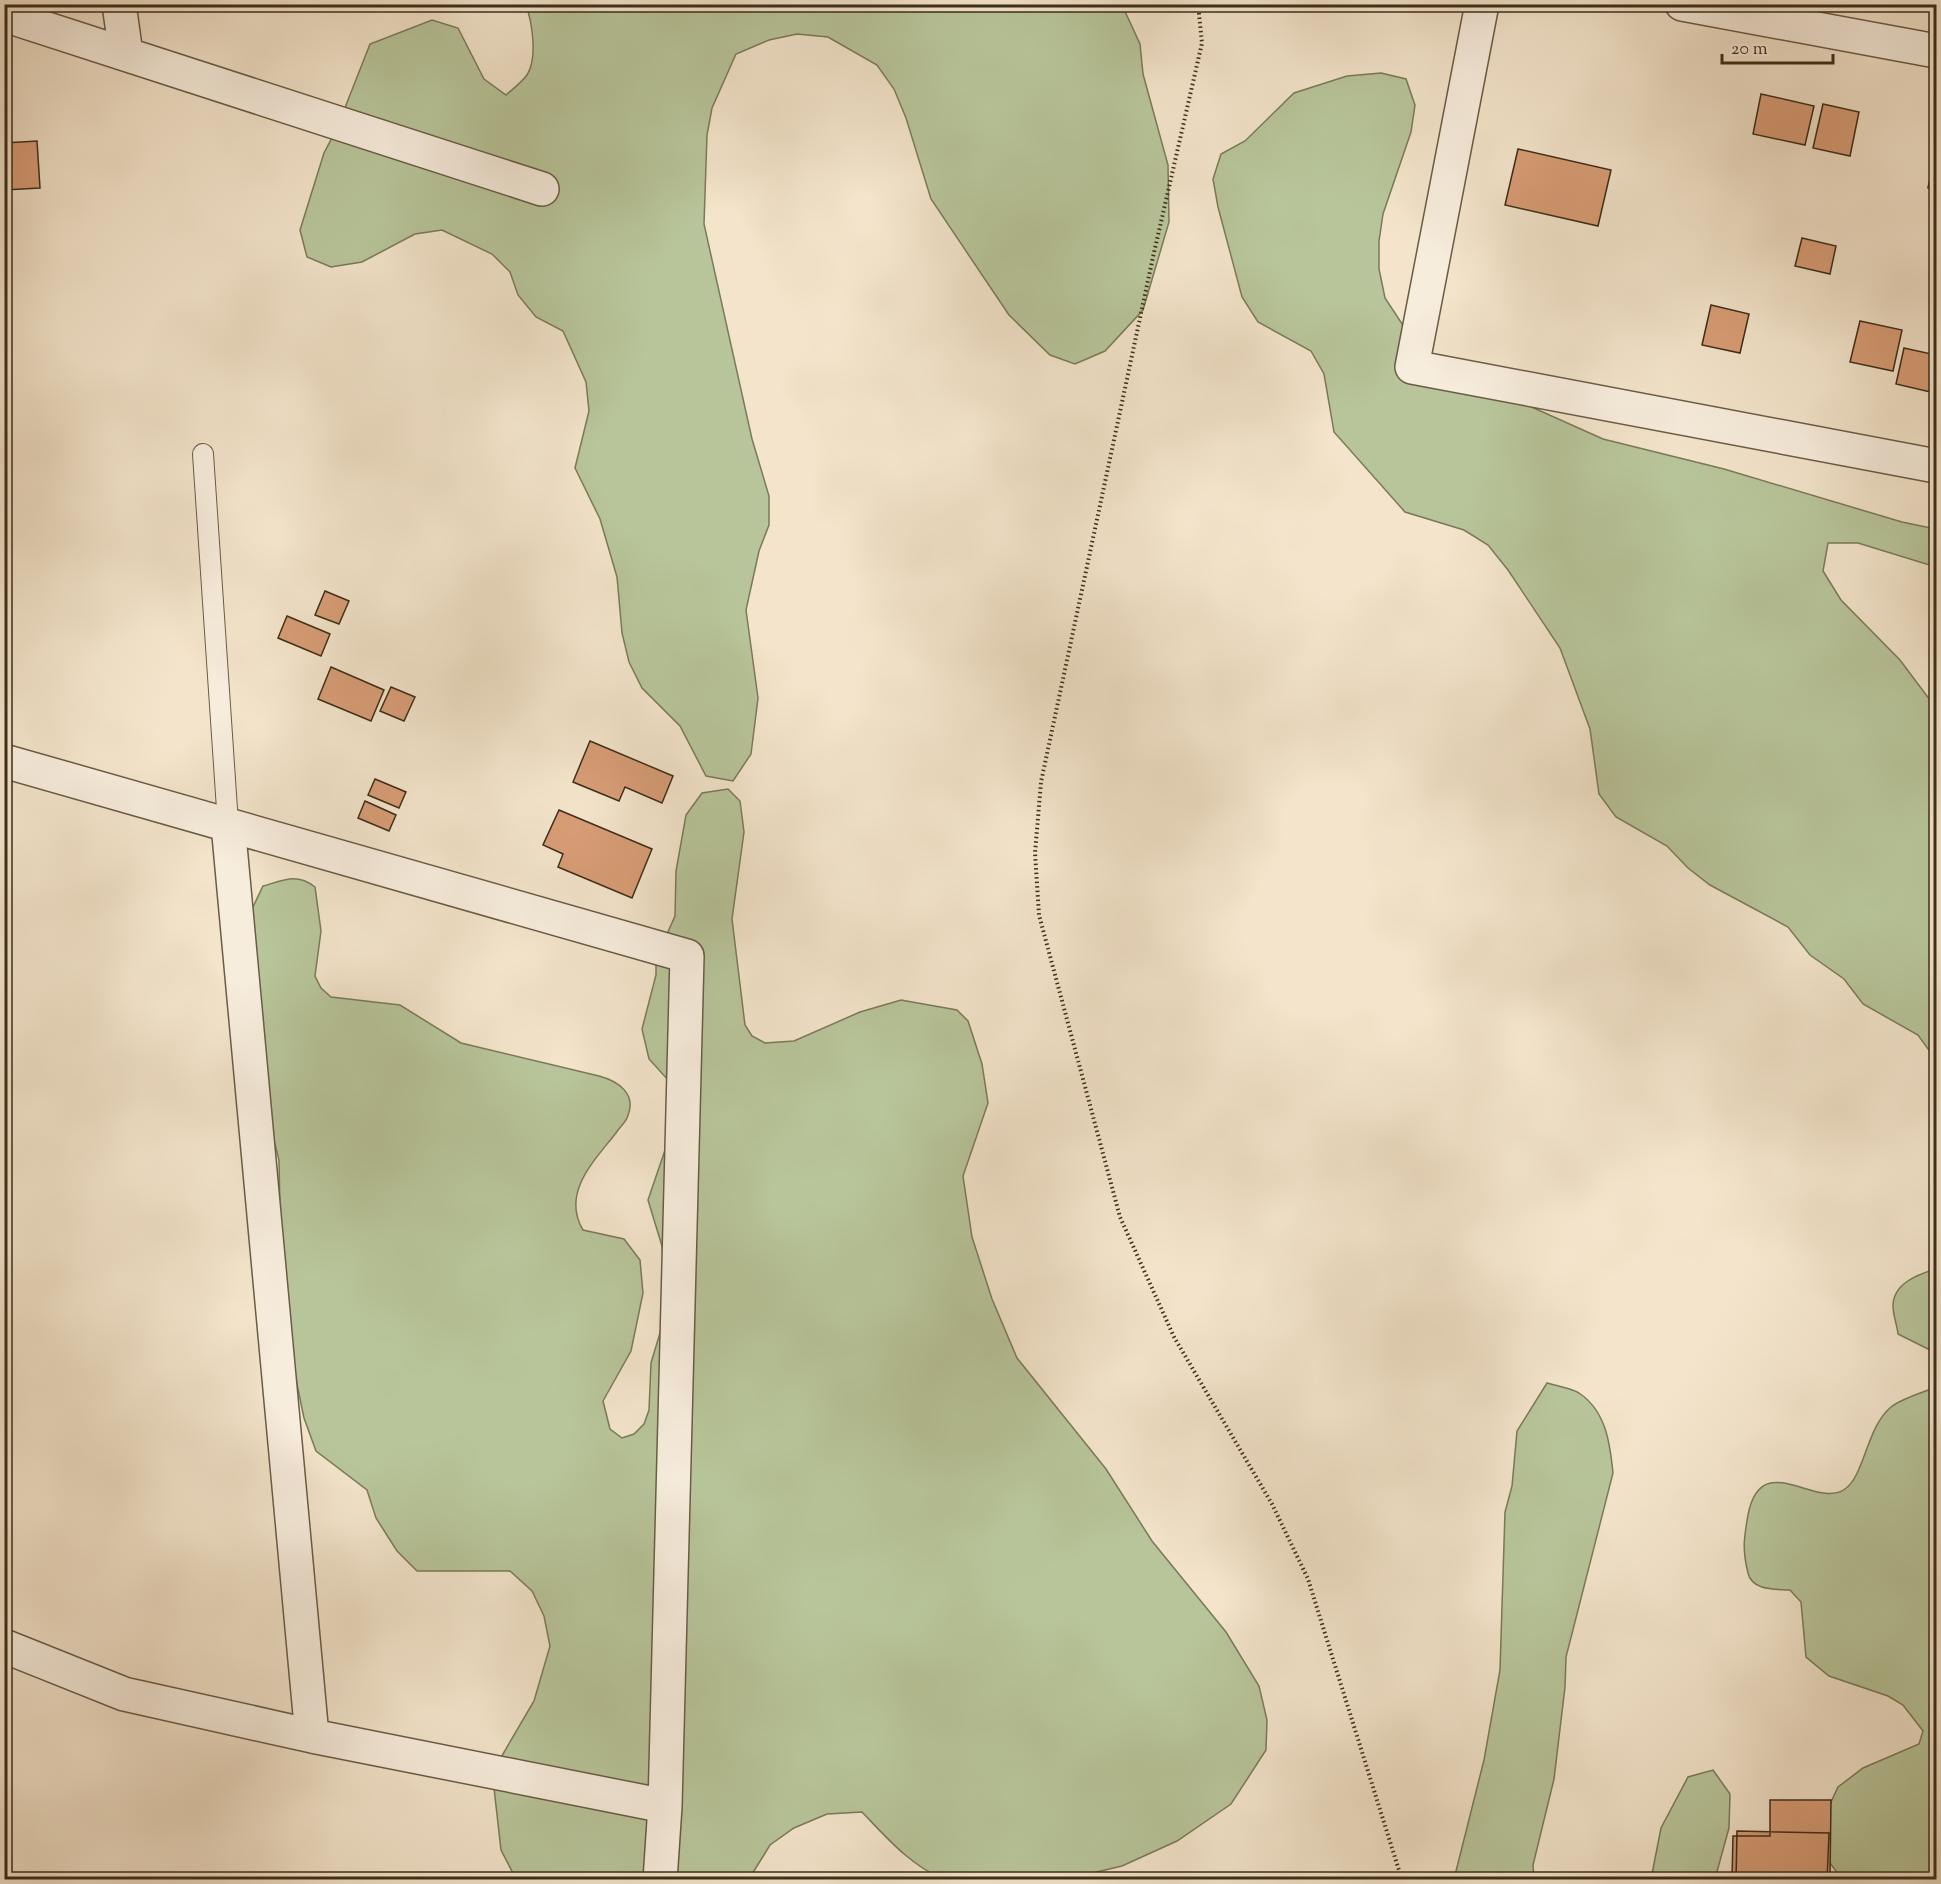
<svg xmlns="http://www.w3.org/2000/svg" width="1941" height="1884" font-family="'Sorts Mill Goudy',serif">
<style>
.green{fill:#b8c59a;stroke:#7a7a5a;stroke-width:1.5}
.building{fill:#d89d76;stroke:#3d2e1a;stroke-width:1.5}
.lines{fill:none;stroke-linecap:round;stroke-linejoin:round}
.service-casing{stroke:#6a5c46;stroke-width:22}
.minor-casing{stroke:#6a5c46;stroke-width:36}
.path{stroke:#3d2e1a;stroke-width:4;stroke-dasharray:1.5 3;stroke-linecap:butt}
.service{stroke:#f7eddd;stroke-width:20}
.minor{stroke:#f7eddd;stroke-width:33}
</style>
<rect width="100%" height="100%" fill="#f3e4cb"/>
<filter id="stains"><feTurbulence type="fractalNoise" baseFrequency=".00333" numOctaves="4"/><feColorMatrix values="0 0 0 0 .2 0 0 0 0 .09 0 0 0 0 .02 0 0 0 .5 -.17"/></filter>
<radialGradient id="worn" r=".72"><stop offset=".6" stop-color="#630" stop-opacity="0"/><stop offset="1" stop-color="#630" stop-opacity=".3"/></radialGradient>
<path class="green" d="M526,5h596l18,39 3,30 25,91 1,57 -26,88 -38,41 -30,13 -25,-9 -41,-40 -78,-116 -25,-81 -12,-29 -17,-24 -49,-28 -31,-3 -28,6 -33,14 -24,54 -5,27 -3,89 48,215 17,57v29l-10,26 -13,59 12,88 -7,56 -18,27 -27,-5 -26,-50 -38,-38 -13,-26 -7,-29 -5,-56 -17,-58 -25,-51 14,-57 -3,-29 -23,-51 -27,-14 -18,-22 -8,-23 -18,-18 -50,-24 -27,4 -53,28 -31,5 -24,-10 -7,-27 24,-77 13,-25 33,-84 62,-24 26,8 26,51 22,16c7,-6 16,-13 21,-20 11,-17 5,-53 -1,-70z
M1381,73l25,6 9,26 -4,27 -28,82 -4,27v28l6,29 25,38 45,42 52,18 96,43 121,30 178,53 34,7v38l-78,-24h-30l-5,28 18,29 59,60 36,48v352l-18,-25 -55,-31 -19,-25 -34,-24 -22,-28 -78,-42 -22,-17 -21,-22 -51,-29 -17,-23 -9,-65 -30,-81 -52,-78 -20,-25 -24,-15 -59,-18 -71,-80 -10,-58 -13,-23 -53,-29 -16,-25 -24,-90 -5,-28 8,-25 24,-13 49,-48 53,-17z
M728,789l12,12 4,31 -12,87 13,106 7,11 13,7 29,-2 66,-29 41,-12 56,10 11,11 14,43 6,39 -25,73 9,61 20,62 25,59 89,111 46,72 74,91 33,54 8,34 -1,30 -35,54 -54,37 -55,25 -55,13h-124c-33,-14 -56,-41 -81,-67l-35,2 -33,14 -24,17 -21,34h-233l-15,-29 -7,-62 6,-29 34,-58 16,-55 -6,-30 -12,-25 -22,-20h-93l-20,-20 -21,-33 -9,-28 -51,-39 -12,-33 -22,-106 -3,-152 -22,-88 -16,-140 22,-46c21,-6 34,-13 52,1l6,44 -6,45 6,12 10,9 69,8 61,38 138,33c19,5 39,18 28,42 -2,5 -8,10 -11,15 -22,28 -55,60 -33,97l41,9 16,21 3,33 -12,58 -28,50 7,28 12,9 12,-4 10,-10 5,-14 2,-47 12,-40 2,-46 -3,-31 -14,-46 29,-85 -7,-33 -21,-23 -7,-30 14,-54v-16l19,-43 1,-45 10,-56 16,-22z
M1936,1269v84l-38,-19c-1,-9 -5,-19 -5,-28 0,-23 26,-32 43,-37z
M1547,1383c10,3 23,5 32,10 27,18 31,50 34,80l-47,184 -1,30 -11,92 -21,86 1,14h-80l30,-119 16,-90 5,-158 7,-26 5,-55z
M1936,1387v492h-94l-12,-16 -5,-48 13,-28 25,-19 56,-24 4,-13 -20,-26 -15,-9 -59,-20 -23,-19 -5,-55 -11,-12c-14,-1 -38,1 -42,-17 -6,-24 -4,-35 0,-58 13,-68 68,-5 97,-26 20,-14 21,-61 46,-82 9,-8 33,-15 45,-20z
M1713,1770l17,24 -1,34 -14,51h-64l10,-51 27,-51z"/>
<path class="building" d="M1761,94l53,12 -9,39 -52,-11z
M1823,104l36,8 -9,44 -37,-8z
M37,141l3,47 -36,2v-47z
M1518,149l93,21 -13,56 -93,-21z
M1936,149v41l-8,-2z
M1802,238l34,8 -6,28 -35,-8z
M1711,305l38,9 -9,39 -38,-8z
M1860,321l42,9 -9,41 -43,-9z
M1904,348l32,7 -1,38 -39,-9z
M325,591l24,10 -10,23 -24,-9z
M287,616l43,18 -9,22 -43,-18z
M331,667l53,23 -13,31 -53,-22z
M391,687l24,10 -11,24 -24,-10z
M590,741l83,35 -11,27 -37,-16 -6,14 -46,-19z
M375,779l31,13 -7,16 -31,-13z
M365,801l31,14 -7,16 -31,-13z
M559,810l93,39 -20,49 -74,-31 5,-13 -20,-9z
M1770,1800h61l-1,80h-98l1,-44h37z
M1737,1831l92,2 -2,47h-91z"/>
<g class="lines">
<defs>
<path id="service" d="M203,454l25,370"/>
<path id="minor" d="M119,4l7,50
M1482,4l-70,363 524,99
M1682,4l254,47
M4,15l538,174
M4,761l683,195 -22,850 -5,74
M228,824l84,912
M4,1646l120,48 188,42 353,70"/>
</defs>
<use href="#service" class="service-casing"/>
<use href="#minor" class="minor-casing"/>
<path class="path" d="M1198,4l4,39 -49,214 -112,525 -6,71 4,62 81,302 54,120 98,167 36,75 94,301"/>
<use href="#service" class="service"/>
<use href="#minor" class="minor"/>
</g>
<rect width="1941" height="1884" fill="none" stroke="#f3e4cb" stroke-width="24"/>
<rect x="6" y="6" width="1929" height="1872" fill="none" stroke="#3d2e1a" stroke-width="3"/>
<rect x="12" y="12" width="1917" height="1860" fill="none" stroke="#3d2e1a" stroke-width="1.5"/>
<path d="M1722 54v9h111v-9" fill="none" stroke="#3d2e1a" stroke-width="3"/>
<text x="1731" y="54" font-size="18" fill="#3d2e1a" stroke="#f7eddd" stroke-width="4.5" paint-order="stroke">20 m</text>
<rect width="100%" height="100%" filter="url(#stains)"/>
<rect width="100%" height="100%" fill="url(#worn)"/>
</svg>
